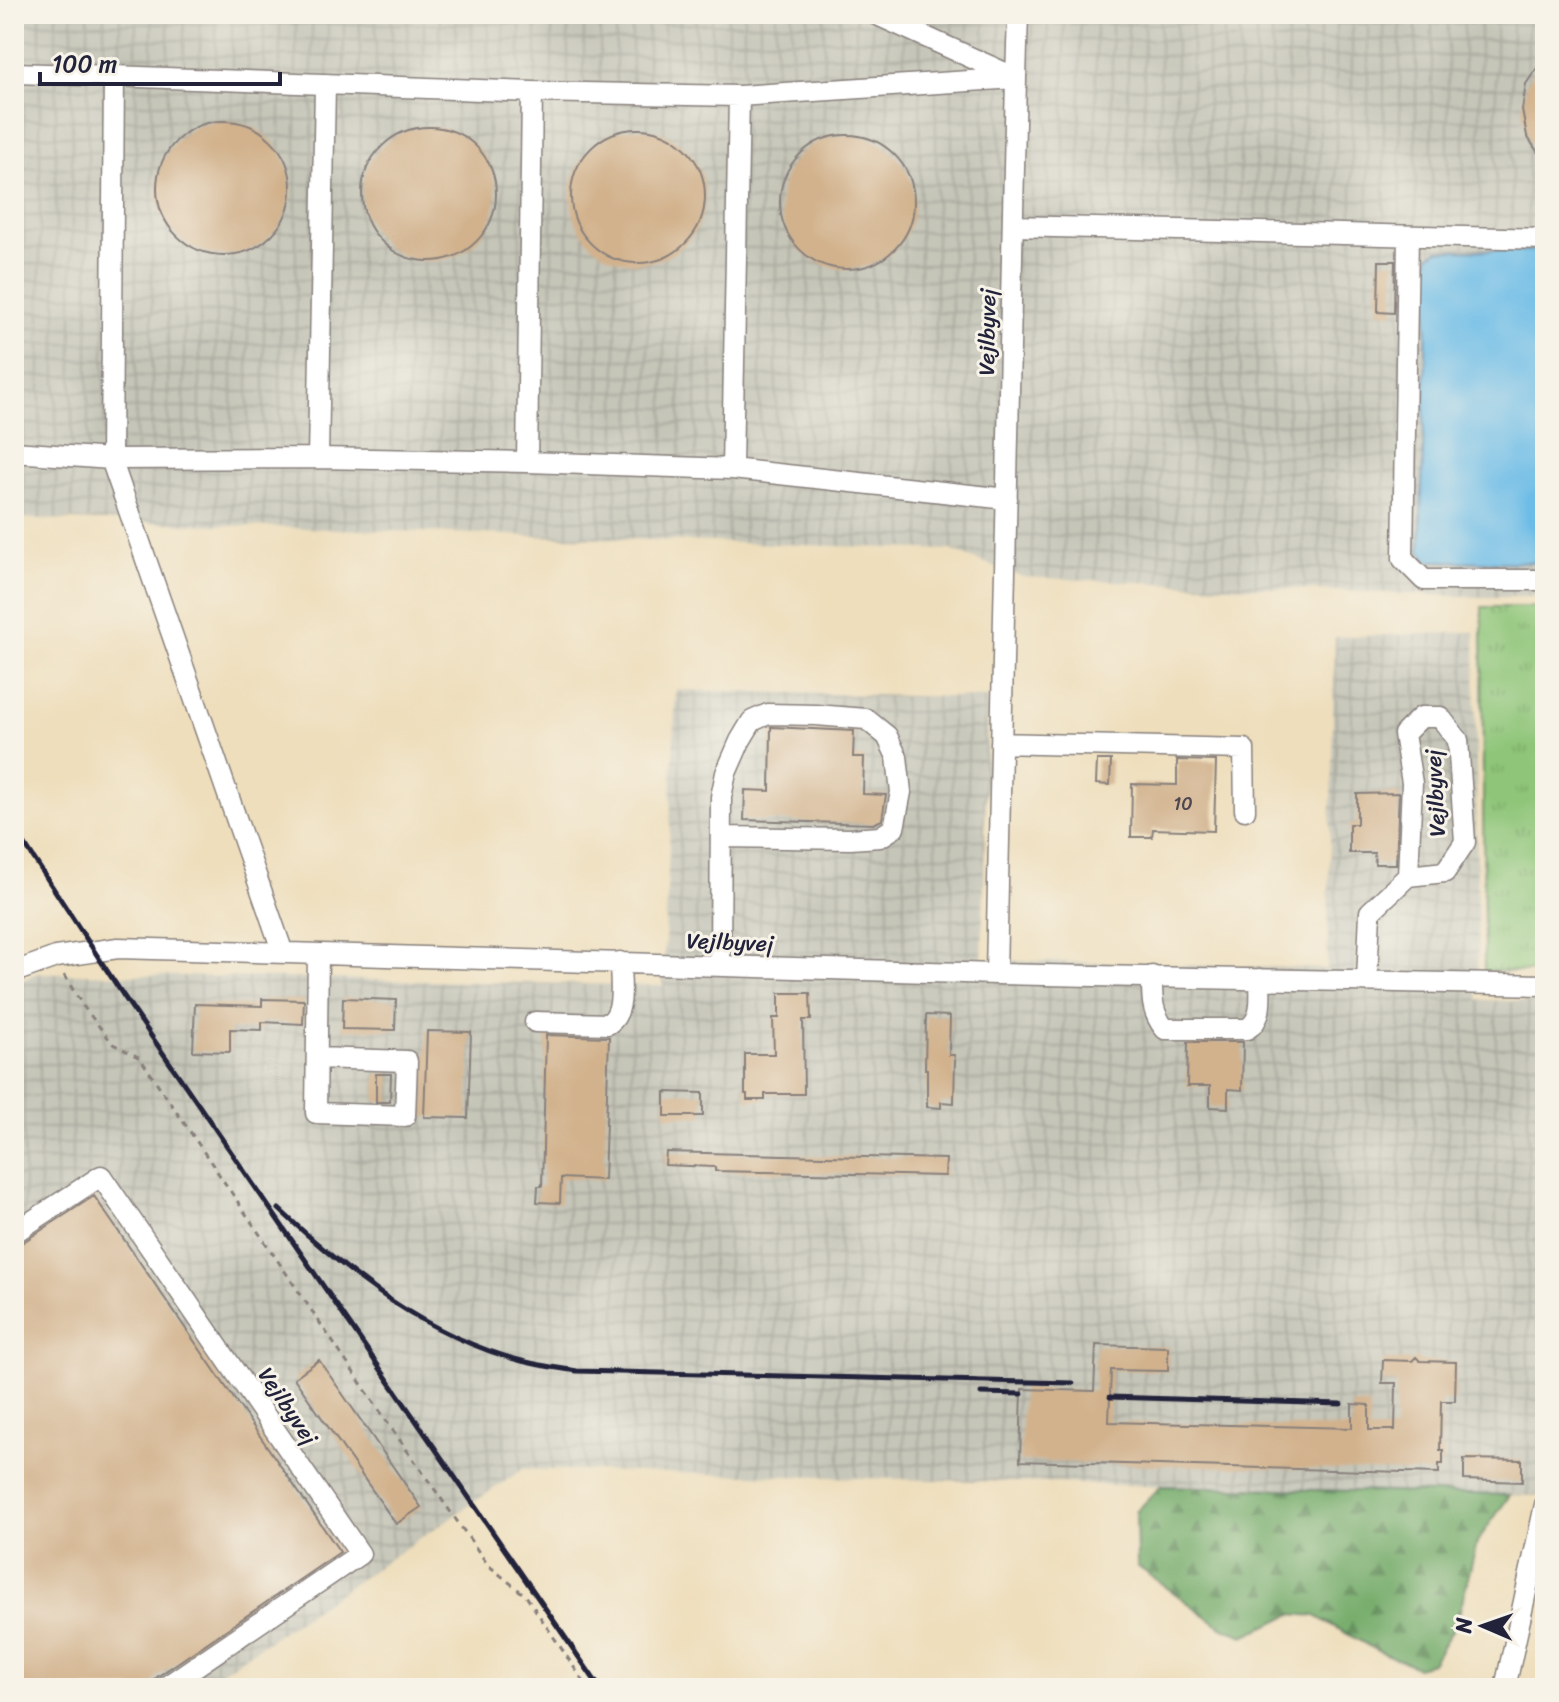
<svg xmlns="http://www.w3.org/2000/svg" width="1559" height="1702" font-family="Sriracha,sans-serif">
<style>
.industrial{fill:url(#industrial-grid)}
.grass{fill:url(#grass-tufts);stroke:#58745a;stroke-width:2}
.forest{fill:url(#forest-firs);stroke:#4a6652;stroke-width:2}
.water{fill:#6cbce7;stroke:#476f91;stroke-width:2}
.building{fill:#d2b28d}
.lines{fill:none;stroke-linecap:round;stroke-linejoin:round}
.minor-casing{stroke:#88807c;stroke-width:23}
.path{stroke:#88807c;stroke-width:3;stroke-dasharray:6 6;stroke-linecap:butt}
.minor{stroke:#fff;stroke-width:20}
.rail{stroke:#22223b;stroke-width:5}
.labels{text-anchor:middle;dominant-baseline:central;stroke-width:6;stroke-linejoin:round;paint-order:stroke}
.number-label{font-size:18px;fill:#4e4650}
.street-label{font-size:22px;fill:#22223b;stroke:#f7f3e8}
</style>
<defs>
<pattern id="industrial-grid" width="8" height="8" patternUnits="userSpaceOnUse" patternTransform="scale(2)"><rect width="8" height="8" fill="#c5c5b8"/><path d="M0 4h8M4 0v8" fill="none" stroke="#a9a99f"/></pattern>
<pattern id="grass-tufts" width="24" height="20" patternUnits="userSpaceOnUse" patternTransform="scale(2)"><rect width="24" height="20" fill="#8ec578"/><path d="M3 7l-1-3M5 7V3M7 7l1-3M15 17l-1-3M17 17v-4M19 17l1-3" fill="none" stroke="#7aa969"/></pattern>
<pattern id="forest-firs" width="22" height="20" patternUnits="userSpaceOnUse" patternTransform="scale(2)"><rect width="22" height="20" fill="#72aa68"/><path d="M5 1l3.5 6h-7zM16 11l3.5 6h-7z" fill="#5d8a57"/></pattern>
</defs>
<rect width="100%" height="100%" fill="#f7f3e8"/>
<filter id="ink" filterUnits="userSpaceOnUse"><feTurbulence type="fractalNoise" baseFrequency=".0125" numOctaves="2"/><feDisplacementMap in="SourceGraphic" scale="16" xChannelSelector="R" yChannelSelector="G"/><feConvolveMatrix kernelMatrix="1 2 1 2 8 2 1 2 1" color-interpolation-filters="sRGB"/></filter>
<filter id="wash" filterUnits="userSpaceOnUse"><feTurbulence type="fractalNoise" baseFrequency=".006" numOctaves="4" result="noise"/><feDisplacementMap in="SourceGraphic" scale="32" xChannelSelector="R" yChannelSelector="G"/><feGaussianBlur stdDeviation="1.8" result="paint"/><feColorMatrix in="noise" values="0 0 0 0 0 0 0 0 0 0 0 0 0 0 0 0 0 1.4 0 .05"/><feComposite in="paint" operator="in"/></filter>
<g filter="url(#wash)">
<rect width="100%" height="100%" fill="#eedebc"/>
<path class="industrial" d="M14,14h1531v583h-69l-453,-20 -73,-27 -936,-32z
M1475,632l3,368 67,2v456l-6,38 -1016,-27 -325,219h-184v-703l22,-12 627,13 13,-296 312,8 -6,262 345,9 8,-332z"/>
<path class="grass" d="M1482,607h63v365l-61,-1z"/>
<path class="forest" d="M1161,1486l349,9 -33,47 -20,80 -25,41 -15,4 -39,-16 -63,-35 -23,-2 -48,22 -21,-8 -86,-62 -1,-54z"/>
<path class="water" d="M1438,250l107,1v312l-117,-2 -8,-11 9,-294z"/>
<g id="blocks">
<path class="building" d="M1545,56v107l-18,-27 -5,-26 4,-26z
M157 188a67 67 0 1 1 134 0a67 67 0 1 1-134 0Z
M362 194a67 67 0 1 1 134 0a67 67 0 1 1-134 0Z
M571 196a67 67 0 1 1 134 0a67 67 0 1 1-134 0Z
M780 202a67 67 0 1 1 134 0a67 67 0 1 1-134 0Z
M1379,261h16l-1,52 -16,-1z
M771,727l83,4 -1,26h11l-1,37 23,1 -4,25 -9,4 -129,-4 1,-30 25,1z
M1097,760h14l-1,25 -14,-1z
M1177,760l39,1 -2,70 -61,-2 -1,8h-21l1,-53 45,1z
M1399,793l-3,71h-21l-1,-11h-25v-29h8v-30z
M779,993h31l1,27h-8l1,74h-39v6h-18v-6h-2v-40h29l-1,-36h6z
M343,998l53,2 -1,30 -53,-1z
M262,999l42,1 -1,24 -41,-2v8l-32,-1v23l-37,-1 2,-47 67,2z
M926,1015l24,1 -1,39h5l1,4 -1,44 -13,-1v6l-14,-1v-38h-2z
M427,1031l44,1 -3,86 -44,-1z
M546,1035l63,2 -5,143 -43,-2 -1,25 -23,-1 1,-16h4z
M1188,1042h55l-1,48 -14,-1v19l-18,-1v-21h-23z
M376,1074h15l-1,28h-14z
M665,1092l38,1v23h-38z
M666,1152l280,7 -1,17 -230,-5v-4l-50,-2z
M94,1196l246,356 -183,125 -8,11h-135v-385l8,-5 -8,-11v-39z
M1096,1345l72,2v24l-57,-1 -2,52 243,6v-24l17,1v25h26l1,-47h-14l1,-23 29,1 4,-4 4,4 36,1 -1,39h-14l-1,49h3v14h-4v9l-419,-12 2,-72 72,2z
M319,1360l102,147 -25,17 -102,-146z
M1464,1459l58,1v22l-58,-2z"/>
</g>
</g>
<g filter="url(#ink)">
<use href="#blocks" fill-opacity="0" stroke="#88807c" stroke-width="2"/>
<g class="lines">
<defs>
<path id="minor" d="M875,14l141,64 -20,896
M14,73l100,3
M1013,226l532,13
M1408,236l-5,323 21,21h121
M14,452l97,7 172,494
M318,458l7,-373
M527,462l5,-370
M732,469l7,-373
M1007,499l-275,-30 -205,-7 -209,-4 -207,1 3,-383 418,16 207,4 277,-18 2,-64
M1001,743l243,6 1,61
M720,966l1,-169 5,-24 14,-32 12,-20 16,-7 48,1 50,4 21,17 10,21 4,35 -7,36 -14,9 -30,2 -129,-2
M14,972l42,-15 62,-9 878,26 549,11
M1152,976c0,21 -1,36 13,53h82c17,-10 13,-33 13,-50
M1367,981l3,-69 38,-36 4,-93 -8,-49 17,-17h19l18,23 7,102 -20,30 -37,4
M535,1022l73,2c18,-11 12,-42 12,-62
M317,1058l90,3 -2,55 -89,-3 2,-159
M14,1233l87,-57 259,378 -196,134
M1505,1688l40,-183"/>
</defs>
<use href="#minor" class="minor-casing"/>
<path class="path" d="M64,975l19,31 30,38 27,14 252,371 96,136 38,31 62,92"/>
<use href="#minor" class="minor"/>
<path class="rail" d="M14,828l109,167 477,693
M279,1209c70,66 149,128 243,152 18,5 37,7 55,10l496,12
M981,1393l41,1
M1110,1397l231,7"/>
</g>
</g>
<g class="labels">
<g class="number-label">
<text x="1183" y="804">10</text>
</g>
<g class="street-label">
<text transform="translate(987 332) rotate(-89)">Vejlbyvej</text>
<text transform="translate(1435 793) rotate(-93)">Vejlbyvej</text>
<text transform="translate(730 942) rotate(2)">Vejlbyvej</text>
<text transform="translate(288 1406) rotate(56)">Vejlbyvej</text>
</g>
</g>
<rect width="1559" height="1702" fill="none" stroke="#f7f3e8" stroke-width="48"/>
<g transform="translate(1483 1626) rotate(272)" stroke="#f7f3e8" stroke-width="6" paint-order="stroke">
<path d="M0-6L14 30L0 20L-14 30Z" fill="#22223b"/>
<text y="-12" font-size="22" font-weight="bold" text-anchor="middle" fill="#22223b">N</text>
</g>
<path d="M40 72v12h240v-12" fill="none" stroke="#22223b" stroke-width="4"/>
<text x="52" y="72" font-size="24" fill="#22223b" stroke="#f7f3e8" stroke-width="6" paint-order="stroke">100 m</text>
</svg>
